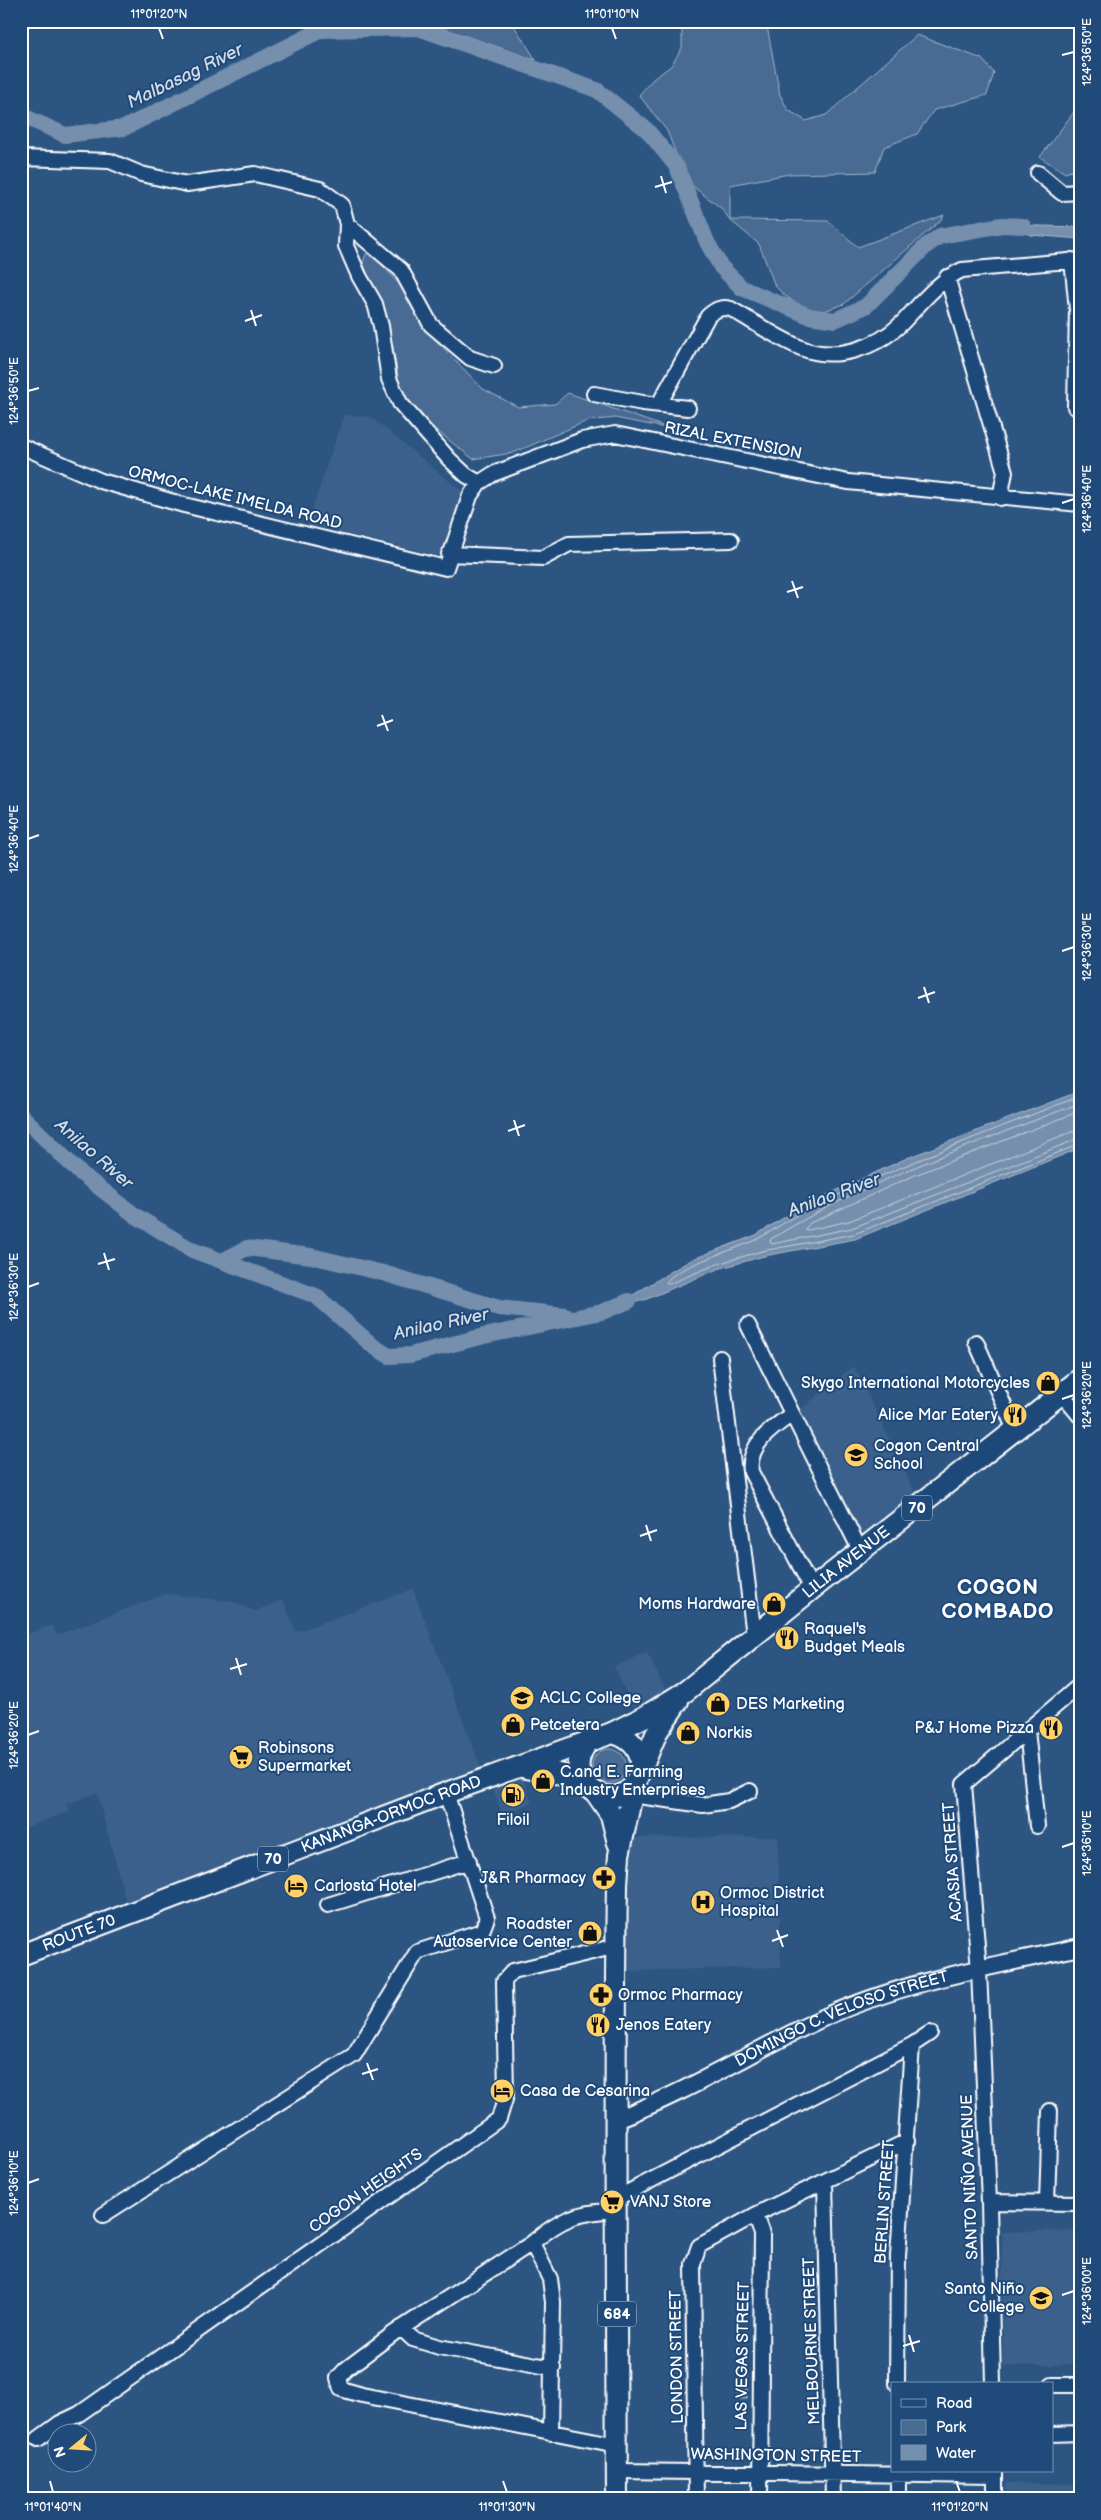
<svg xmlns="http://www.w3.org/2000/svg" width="1101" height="2520" font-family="'Balsamiq Sans',sans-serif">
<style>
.built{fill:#3b618b}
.green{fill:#486b92;stroke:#a4b5c8}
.water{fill:#748fad;stroke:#acbcce}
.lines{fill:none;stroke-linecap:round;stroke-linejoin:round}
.shore{stroke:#c7d2de;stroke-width:1}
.river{stroke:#748fad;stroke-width:16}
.minor-casing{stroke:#fff;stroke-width:18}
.major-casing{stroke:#fff;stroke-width:20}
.highway-casing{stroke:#fff;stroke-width:24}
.minor{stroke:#1f4a7a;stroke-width:14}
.major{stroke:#1f4a7a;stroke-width:16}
.highway{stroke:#1f4a7a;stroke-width:20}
.ticks{fill:none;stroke:#fff;stroke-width:2}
.labels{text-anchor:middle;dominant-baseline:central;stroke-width:4;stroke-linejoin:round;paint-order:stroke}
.shield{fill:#1f4a7a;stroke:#bcc9d7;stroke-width:1}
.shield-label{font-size:15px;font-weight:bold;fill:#fff}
.street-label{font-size:16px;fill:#fff;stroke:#1f4a7a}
.poi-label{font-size:16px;fill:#fff;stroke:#1f4a7a;text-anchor:start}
.water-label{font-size:18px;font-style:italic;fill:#d5dde6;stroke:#1f4a7a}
.district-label{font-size:21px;font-weight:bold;letter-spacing:1px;fill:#fff;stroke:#1f4a7a}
.neatline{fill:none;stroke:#fff;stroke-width:2}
.ticks-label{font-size:12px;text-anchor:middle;fill:#fff}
</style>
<rect width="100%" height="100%" fill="#2c5582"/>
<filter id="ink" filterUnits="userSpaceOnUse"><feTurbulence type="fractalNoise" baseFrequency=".02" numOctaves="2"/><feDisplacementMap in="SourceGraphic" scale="10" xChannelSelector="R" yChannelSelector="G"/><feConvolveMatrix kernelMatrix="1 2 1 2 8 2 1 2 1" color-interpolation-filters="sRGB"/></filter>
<g filter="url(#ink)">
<path class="built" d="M344,415l27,2 93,76 -19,54 -6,9 -132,-32z
M854,1366l63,131 -57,45 -65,-128z
M413,1589l69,182 -356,131 -29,-109 -30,11 3,7 -47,18 -2,-5v-188l31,-11 5,10 109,-41 65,7 24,10 28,-11 13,32z
M647,1652l19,39 -33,15 -19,-39z
M523,1778l9,25 -30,11 -9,-25z
M778,1837l3,130 -154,4 -1,-133z
M1080,2230v134l-77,2 -1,-134z
M1006,2483l74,1v15h-74z"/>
<path class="green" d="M422,21h89l25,39z
M682,21h84l14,74 8,15 18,11 20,-6 91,-80 65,24 12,14 -7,22 -53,15 -17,24 -33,13 -9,25 -86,2 -59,11v35l98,1 30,26 86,-32 -4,6 -96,83 -20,7 -10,-1 -13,-3 -18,-13 -8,-8 -16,-42 -29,-24 -9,-12 -34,-26 -20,-51 -28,-36 14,-16 18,-13 11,-18z
M1080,104v64l-15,5 -25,-16z
M366,254l7,1 30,33 24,43 56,58 35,18 37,-3 13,-11 103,36 -56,-11 -28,3 -74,32 -40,6 -51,-40 -22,-32 -10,-56 -27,-69z
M592 1766a17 17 0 1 1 34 0a17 17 0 1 1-34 0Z"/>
<path class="water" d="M1002,225l78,2v12l-49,-4z
M1080,1091v57l-225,91 -91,17 -46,13 -71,30 -40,12 65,-40 21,-12 63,-24 45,-28 106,-49z
M738,2370l9,1v28h-9z"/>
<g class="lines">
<path class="shore" d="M1080,1096c-92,36 -184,71 -274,114 -17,8 -32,21 -49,29 -18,10 -84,28 -91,44l3,1 48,-20 45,-13 92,-17 226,-90
M1080,1103c-105,41 -214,77 -309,136l-1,3 2,2 80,-16 228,-90
M1080,1111l-165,64 -105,48 -5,6 3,1 41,-9 222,-89 9,-2"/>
<path class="river" d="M21,115l44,20 59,-7 197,-98 97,-2 179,62 50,40 30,37 30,75 14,25 21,21 67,28 26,4 31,-14 60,-60 14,-10 62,-11 21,1
M21,1115l58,57 57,44 56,34 124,46 57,50 16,10 21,-1 74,-19 118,-24 27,-11
M224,1260l23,-12 64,8 72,17 116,35 66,7"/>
<defs>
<path id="minor" d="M21,158l89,3 31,13 46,10 68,-10 65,15 22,16 5,19 -1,22 13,30 16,28 6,22 8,53 11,24 49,56 17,16 13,8
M1038,173l24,20 18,-1
M347,224l54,46 30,55 39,33 24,8
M1072,260l5,50 -2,97
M947,277l58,195 -5,26
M594,394l49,9 45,5
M659,404l49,-88c7,-6 13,-10 23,-7 23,13 46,29 70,39 35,14 76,0 102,-26 18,-19 35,-41 59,-52l118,-10
M21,446l80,35 83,24 262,63 24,-72 9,-13 14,-9 89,-34 33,-6 233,48 232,22
M449,554l94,4 26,-14 162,-4
M748,1325l113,227
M976,1342l39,88
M720,1358l34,278
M1061,1393l19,23
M792,1414c-20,14 -45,31 -41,58l61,117
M1027,1730l10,96
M631,1795l72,10 26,-4 21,-10
M328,1905l141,-44
M825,2183l8,316
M617,2198l295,-153
M989,2202l91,1
M1047,2203l3,-92
M616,2210c-39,3 -53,7 -84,33l-138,90 -48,36 -8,9 3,11 21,6 255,50
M103,2215l251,-160 63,-103 65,-21 5,-13 -41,-125
M755,2215l7,19 -2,265
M532,2243l18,36 3,23 -2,131
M401,2328l12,11 26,8 114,21
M897,2384l1,-128 14,-211 18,-12
M993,2384l-4,-182 -10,-232 -15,-186 116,-99
M1052,2385h28
M1052,2434l28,-1
M38,2439l22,-16 19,-9 420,-295 7,-23 -2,-115 9,-10 104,-25
M617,2471l378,5
M898,2471v28
M995,2471v28
M696,2499l-3,-235 6,-18 56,-31 152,-74"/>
<g id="major">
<path id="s1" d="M614,2120c73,-27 140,-70 211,-103 80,-36 169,-51 255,-70"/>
</g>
<g id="highway">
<path d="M588,1742c-33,39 30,78 49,37 3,-8 5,-14 3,-22 -4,-14 -15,-21 -28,-24"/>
<path d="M525,1768l35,6 29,14"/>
<path d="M641,1770l16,-38 21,-31"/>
<path d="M596,1793l15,22 7,28"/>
<path id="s2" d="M21,1955l425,-162 166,-60 32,-16 42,-26 126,-102 268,-210"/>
<path d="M617,2499c-1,-205 -3,-410 0,-615l2,-29 15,-69"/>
</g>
</defs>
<use href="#minor" class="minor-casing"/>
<use href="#major" class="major-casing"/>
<use href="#highway" class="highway-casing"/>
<use href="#minor" class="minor"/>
<use href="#major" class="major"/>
<use href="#highway" class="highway"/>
</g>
</g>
<path class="ticks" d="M159,28l4,11M612,28l4,11M1062,55l12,-3M661,176l5,17M655,187l17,-5M251,310l5,16M245,321l17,-6M28,391l11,-3M1062,503l12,-4M792,581l6,17M787,592l16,-5M382,715l6,16M377,726l16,-6M28,839l11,-4M1062,951l12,-4M924,987l5,16M918,998l17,-6M514,1120l5,16M508,1131l17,-6M104,1253l5,17M98,1264l17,-5M28,1287l11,-4M1062,1399l12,-4M646,1525l5,16M640,1536l17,-6M236,1658l5,17M230,1669l17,-5M28,1735l11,-4M1062,1847l12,-4M777,1930l6,17M772,1941l16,-6M367,2063l6,17M362,2074l16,-5M28,2183l11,-4M1062,2295l12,-4M909,2335l5,17M903,2346l17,-5M50,2481l3,11M503,2481l4,11M956,2481l4,11"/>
<defs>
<symbol id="shop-disc" viewBox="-11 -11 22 22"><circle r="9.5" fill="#ffd166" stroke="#1f4a7a"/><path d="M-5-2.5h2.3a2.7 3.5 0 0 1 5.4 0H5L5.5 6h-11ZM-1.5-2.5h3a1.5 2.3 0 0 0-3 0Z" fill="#111"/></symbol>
<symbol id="restaurant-disc" viewBox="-11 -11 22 22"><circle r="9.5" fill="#ffd166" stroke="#1f4a7a"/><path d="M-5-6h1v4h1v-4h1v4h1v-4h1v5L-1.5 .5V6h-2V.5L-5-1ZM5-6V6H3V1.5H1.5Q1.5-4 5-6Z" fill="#111"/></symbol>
<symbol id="school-disc" viewBox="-11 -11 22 22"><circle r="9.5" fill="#ffd166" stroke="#1f4a7a"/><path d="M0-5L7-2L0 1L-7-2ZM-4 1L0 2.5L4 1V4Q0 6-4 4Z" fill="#111"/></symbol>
<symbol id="supermarket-disc" viewBox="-11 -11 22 22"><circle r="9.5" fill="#ffd166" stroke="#1f4a7a"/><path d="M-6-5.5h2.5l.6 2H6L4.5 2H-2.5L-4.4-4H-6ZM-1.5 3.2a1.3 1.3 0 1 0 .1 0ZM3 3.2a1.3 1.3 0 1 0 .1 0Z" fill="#111"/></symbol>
<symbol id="fuel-disc" viewBox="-11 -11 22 22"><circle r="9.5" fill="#ffd166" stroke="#1f4a7a"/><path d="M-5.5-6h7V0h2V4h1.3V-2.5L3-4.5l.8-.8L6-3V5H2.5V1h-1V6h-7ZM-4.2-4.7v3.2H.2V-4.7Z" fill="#111"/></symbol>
<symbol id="pharmacy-disc" viewBox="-11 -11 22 22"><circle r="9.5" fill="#ffd166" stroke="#1f4a7a"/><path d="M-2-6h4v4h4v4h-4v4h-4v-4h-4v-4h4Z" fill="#111"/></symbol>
<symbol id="hotel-disc" viewBox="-11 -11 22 22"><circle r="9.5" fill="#ffd166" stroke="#1f4a7a"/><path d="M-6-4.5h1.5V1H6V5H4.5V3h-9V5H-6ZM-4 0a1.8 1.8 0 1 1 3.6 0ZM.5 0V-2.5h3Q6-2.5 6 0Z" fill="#111"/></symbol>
<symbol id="hospital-disc" viewBox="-11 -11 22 22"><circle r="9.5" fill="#ffd166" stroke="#1f4a7a"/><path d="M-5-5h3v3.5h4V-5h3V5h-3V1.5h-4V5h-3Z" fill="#111"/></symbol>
<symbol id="university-disc" viewBox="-11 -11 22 22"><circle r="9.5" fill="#ffd166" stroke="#1f4a7a"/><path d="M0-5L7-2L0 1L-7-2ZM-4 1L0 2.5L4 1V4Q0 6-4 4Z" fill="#111"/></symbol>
</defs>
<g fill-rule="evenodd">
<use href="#shop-disc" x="1034" y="1369" width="28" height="28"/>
<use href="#restaurant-disc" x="1001" y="1401" width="28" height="28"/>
<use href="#school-disc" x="842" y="1441" width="28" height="28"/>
<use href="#shop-disc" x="760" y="1590" width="28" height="28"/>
<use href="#restaurant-disc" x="773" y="1624" width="28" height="28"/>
<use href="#school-disc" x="508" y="1684" width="28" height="28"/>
<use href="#shop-disc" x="704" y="1690" width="28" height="28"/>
<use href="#shop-disc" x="499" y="1711" width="28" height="28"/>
<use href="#restaurant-disc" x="1037" y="1714" width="28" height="28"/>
<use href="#shop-disc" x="674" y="1719" width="28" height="28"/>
<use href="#supermarket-disc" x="227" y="1743" width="28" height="28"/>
<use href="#shop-disc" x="529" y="1767" width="28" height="28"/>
<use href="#fuel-disc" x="499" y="1781" width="28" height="28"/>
<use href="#pharmacy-disc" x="590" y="1864" width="28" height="28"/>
<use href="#hotel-disc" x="282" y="1872" width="28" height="28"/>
<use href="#hospital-disc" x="689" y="1888" width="28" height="28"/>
<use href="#shop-disc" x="576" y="1919" width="28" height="28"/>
<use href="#pharmacy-disc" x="587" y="1981" width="28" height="28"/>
<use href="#restaurant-disc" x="584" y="2011" width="28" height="28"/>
<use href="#hotel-disc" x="488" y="2077" width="28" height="28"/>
<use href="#supermarket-disc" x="598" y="2188" width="28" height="28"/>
<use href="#university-disc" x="1027" y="2284" width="28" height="28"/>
</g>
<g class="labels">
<g class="shield">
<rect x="902" y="1495.5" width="30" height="25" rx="4"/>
<rect x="258" y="1846.5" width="30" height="25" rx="4"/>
<rect x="598" y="2301.5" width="38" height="25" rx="4"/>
</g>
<g class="shield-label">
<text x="917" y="1508">70</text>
<text x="273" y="1859">70</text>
<text x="617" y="2314">684</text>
</g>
<g class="street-label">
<text transform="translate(733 441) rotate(11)">RIZAL EXTENSION</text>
<text transform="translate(235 498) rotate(14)">ORMOC-LAKE IMELDA ROAD</text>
<text stroke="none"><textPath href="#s2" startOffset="922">LILIA AVENUE</textPath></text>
<text stroke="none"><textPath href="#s2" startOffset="396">KANANGA-ORMOC ROAD</textPath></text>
<text transform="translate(953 1862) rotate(-94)">ACASIA STREET</text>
<text stroke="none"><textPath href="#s2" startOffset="62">ROUTE 70</textPath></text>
<text stroke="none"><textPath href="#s1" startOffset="250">DOMINGO C. VELOSO STREET</textPath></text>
<text transform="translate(970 2177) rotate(-92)">SANTO NIÑO AVENUE</text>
<text transform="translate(366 2191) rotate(-35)">COGON HEIGHTS</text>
<text transform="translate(885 2202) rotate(-86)">BERLIN STREET</text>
<text transform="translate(812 2341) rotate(-92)">MELBOURNE STREET</text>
<text transform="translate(743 2356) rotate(-89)">LAS VEGAS STREET</text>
<text transform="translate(677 2357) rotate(-91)">LONDON STREET</text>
<text transform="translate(776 2456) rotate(1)">WASHINGTON STREET</text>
</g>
<g class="poi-label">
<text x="1030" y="1383" text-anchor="end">Skygo International Motorcycles</text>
<text x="998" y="1415" text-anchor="end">Alice Mar Eatery</text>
<text x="874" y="1446">Cogon Central<tspan x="874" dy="18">School</tspan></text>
<text x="756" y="1604" text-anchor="end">Moms Hardware</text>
<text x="804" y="1629">Raquel's<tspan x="804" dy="18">Budget Meals</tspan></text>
<text x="540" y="1698">ACLC College</text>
<text x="736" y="1704">DES Marketing</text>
<text x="530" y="1725">Petcetera</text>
<text x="1034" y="1728" text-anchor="end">P&amp;J Home Pizza</text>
<text x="706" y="1733">Norkis</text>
<text x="258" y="1748">Robinsons<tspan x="258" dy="18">Supermarket</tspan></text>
<text x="560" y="1772">C.and E. Farming<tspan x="560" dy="18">Industry Enterprises</tspan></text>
<text x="513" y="1820" text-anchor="middle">Filoil</text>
<text x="586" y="1878" text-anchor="end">J&amp;R Pharmacy</text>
<text x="314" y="1886">Carlosta Hotel</text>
<text x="720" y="1893">Ormoc District<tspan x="720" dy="18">Hospital</tspan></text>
<text x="572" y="1924" text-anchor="end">Roadster<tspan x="572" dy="18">Autoservice Center</tspan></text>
<text x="618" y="1995">Ormoc Pharmacy</text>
<text x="616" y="2025">Jenos Eatery</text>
<text x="520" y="2091">Casa de Cesarina</text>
<text x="630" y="2202">VANJ Store</text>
<text x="1024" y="2289" text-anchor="end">Santo Niño<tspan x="1024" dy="18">College</tspan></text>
</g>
<g class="water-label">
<text transform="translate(185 76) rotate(-26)">Malbasag River</text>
<text transform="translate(94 1154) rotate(41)">Anilao River</text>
<text transform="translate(834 1195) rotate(-20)">Anilao River</text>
<text transform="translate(441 1324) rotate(-12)">Anilao River</text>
</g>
<g class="district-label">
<text x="998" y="1587">COGON<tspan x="998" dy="24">COMBADO</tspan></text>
</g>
</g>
<rect width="1101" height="2520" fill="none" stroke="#1f4a7a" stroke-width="55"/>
<rect x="891" y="2382" width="162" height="90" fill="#1f4a7a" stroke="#7992af"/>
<rect x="901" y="2399" width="25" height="8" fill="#1f4a7a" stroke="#7992af"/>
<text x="936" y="2408" font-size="15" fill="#ffffff">Road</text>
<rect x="901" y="2420" width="25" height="15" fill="#486b92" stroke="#7992af"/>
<text x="936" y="2432" font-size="15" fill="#ffffff">Park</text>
<rect x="901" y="2445" width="25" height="15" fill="#748fad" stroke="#7992af"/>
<text x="936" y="2458" font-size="15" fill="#ffffff">Water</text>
<g transform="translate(72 2448) rotate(252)"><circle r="24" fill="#1f4a7a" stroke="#7992af"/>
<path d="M0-4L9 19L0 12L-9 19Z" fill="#ffd166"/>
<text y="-8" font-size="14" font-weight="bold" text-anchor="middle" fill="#ffffff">N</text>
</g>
<rect x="28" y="28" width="1046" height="2464" class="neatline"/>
<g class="ticks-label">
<text x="159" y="18">11°01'20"N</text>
<text x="612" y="18">11°01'10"N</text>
<text transform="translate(1087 52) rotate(-90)" y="4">124°36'50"E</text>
<text transform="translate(14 391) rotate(-90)" y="4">124°36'50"E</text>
<text transform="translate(1087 499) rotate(-90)" y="4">124°36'40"E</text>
<text transform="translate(14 839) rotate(-90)" y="4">124°36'40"E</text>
<text transform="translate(1087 947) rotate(-90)" y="4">124°36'30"E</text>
<text transform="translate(14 1287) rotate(-90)" y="4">124°36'30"E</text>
<text transform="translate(1087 1395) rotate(-90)" y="4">124°36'20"E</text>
<text transform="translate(14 1735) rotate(-90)" y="4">124°36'20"E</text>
<text transform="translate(1087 1843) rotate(-90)" y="4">124°36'10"E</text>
<text transform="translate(14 2183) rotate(-90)" y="4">124°36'10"E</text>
<text transform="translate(1087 2291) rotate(-90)" y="4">124°36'00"E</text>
<text x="53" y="2511">11°01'40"N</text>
<text x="507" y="2511">11°01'30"N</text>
<text x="960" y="2511">11°01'20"N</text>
</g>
</svg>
